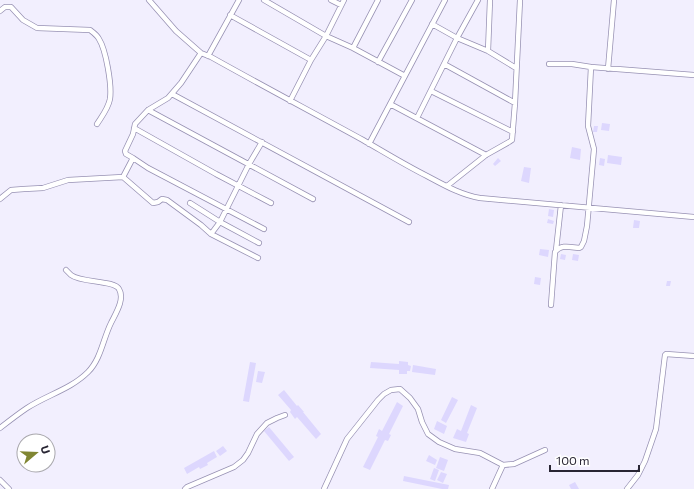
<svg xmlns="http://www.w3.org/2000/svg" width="694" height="489" font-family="Commissioner,sans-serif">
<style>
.building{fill:#ddd7fe}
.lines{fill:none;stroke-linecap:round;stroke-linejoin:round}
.street-casing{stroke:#9791b3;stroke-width:6}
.street{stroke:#fff;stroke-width:4.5}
</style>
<rect width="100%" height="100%" fill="#f2effe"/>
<path class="building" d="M602,123l8,1 -1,7 -8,-1z
M594,126h4l-1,6h-4z
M572,147l9,2 -1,11 -10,-2z
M608,155l14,2 -1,8 -14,-2z
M498,158l3,3 -6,5 -2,-2z
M600,158l5,1 -1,7 -5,-1z
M524,167l7,1 -2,15 -8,-2z
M549,209l5,1 -1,7 -5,-1z
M548,219l6,2 -1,3 -6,-1z
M634,220l6,1 -1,7h-6z
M540,249l9,1 -1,7 -9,-2z
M561,254l5,1 -1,5 -5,-1z
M573,254l6,1 -1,6 -6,-1z
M535,277l6,1 -1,7 -6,-1z
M667,281h4l-1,5h-4z
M399,361l9,1v3l3,1 -1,5h-3v3h-8v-4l-29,-2 1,-6 28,2z
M250,362l6,1 -7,39 -6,-1z
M413,365l23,4 -1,6 -23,-3z
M258,371l7,1 -3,11 -6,-1z
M284,390l13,16 1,-1 6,7h-1l18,22 -5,5 -19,-22 -2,2 -5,-7 1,-2 -13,-15z
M452,397l6,3 -12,23 -5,-3z
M397,402l6,4 -14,28 2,1 -3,6 -3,-1 -15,30 -7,-3 15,-30 -2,-1 3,-7 3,2z
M471,405l6,3 -10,25 2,1 -3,8 -13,-4 4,-9 4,2z
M437,421l10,5 -3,8 -10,-5z
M269,427l25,30 -5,4 -25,-30z
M223,446l4,5 -7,5 -4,-5z
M214,451l3,6 -10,6 1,2 -8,4 -1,-2 -12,7 -3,-6z
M429,455l8,5 -2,5 -9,-4z
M440,457l8,3 -4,11 -8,-3z
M434,468l5,2 -4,11 -5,-2z
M441,472l6,2 -4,9 -6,-3z
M404,476l45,9 -1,4h-6l-39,-8z
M575,482l4,7h-8l-2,-4z"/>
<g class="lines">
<defs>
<path id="street" d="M149,0l27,31 25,22 10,4c50,28 101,55 152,83 21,12 42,25 64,36 17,9 34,19 53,22l214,19
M264,0l62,36 27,12 52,28
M331,0l10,5
M0,11l5,-4h6l12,13 14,8 53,2c4,3 7,5 9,9 7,11 13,46 11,60 -2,10 -8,17 -13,25
M230,15l81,45
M432,24l25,14 31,13 28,17
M353,48l25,-48
M488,51l2,-51
M208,56l31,-56
M378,62l34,-62
M444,64l71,39
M549,64h23l19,3
M608,69l6,-69
M431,91l82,41
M172,94l237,128
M290,101l21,-41 15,-24 18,-36
M390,104l96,51
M148,110l165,89
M417,118l40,-80 21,-38
M134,128l82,46 55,29
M369,144l76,-144
M133,158l15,10 116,61
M123,177l30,26 5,-1 4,-3 5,1 34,25 10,9 47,24
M447,186l39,-31 23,-13 3,-2 3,-37 5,-103
M0,199l11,-9 13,-1 19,-1 25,-8 55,-3 10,-19 -7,-4 -1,-3 8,-17 2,-10 13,-14 20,-12 13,-15 20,-30
M190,203l30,19 39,21
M211,234l9,-12 29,-58 13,-22
M556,250l5,-45
M551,305l4,-53c6,-8 15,-5 24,-4l2,-1 3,-6 3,-15 7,-77 -6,-23 3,-59 103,8
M0,428c9,-7 18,-14 27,-20 20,-13 44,-19 61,-36 13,-13 15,-33 23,-49 5,-10 14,-24 8,-34 -5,-9 -38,-6 -48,-14 -2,-2 -3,-3 -5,-5
M503,465l11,-1 31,-14
M0,480l9,9
M185,489l2,-2 47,-20 9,-7 5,-7 9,-19 10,-11 10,-5 8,-3
M324,489l23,-50 31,-39 6,-6 7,-4 9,-1 10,9 8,11 4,13 6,12 11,8 16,7 25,4 23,12 -11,24
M627,489l11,-14 7,-14 11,-32 9,-74 1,-1 28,2"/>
</defs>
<use href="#street" class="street-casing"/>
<use href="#street" class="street"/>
</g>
<g transform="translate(36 453) rotate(71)"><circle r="19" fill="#ffffff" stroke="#a9a8ad"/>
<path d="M0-3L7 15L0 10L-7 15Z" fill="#808632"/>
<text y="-6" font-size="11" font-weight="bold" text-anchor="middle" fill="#282533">U</text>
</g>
<path d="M550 465v6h89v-6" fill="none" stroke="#282533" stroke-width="2"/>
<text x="556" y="465" font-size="12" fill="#282533" stroke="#ffffff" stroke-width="3" paint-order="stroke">100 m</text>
</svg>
